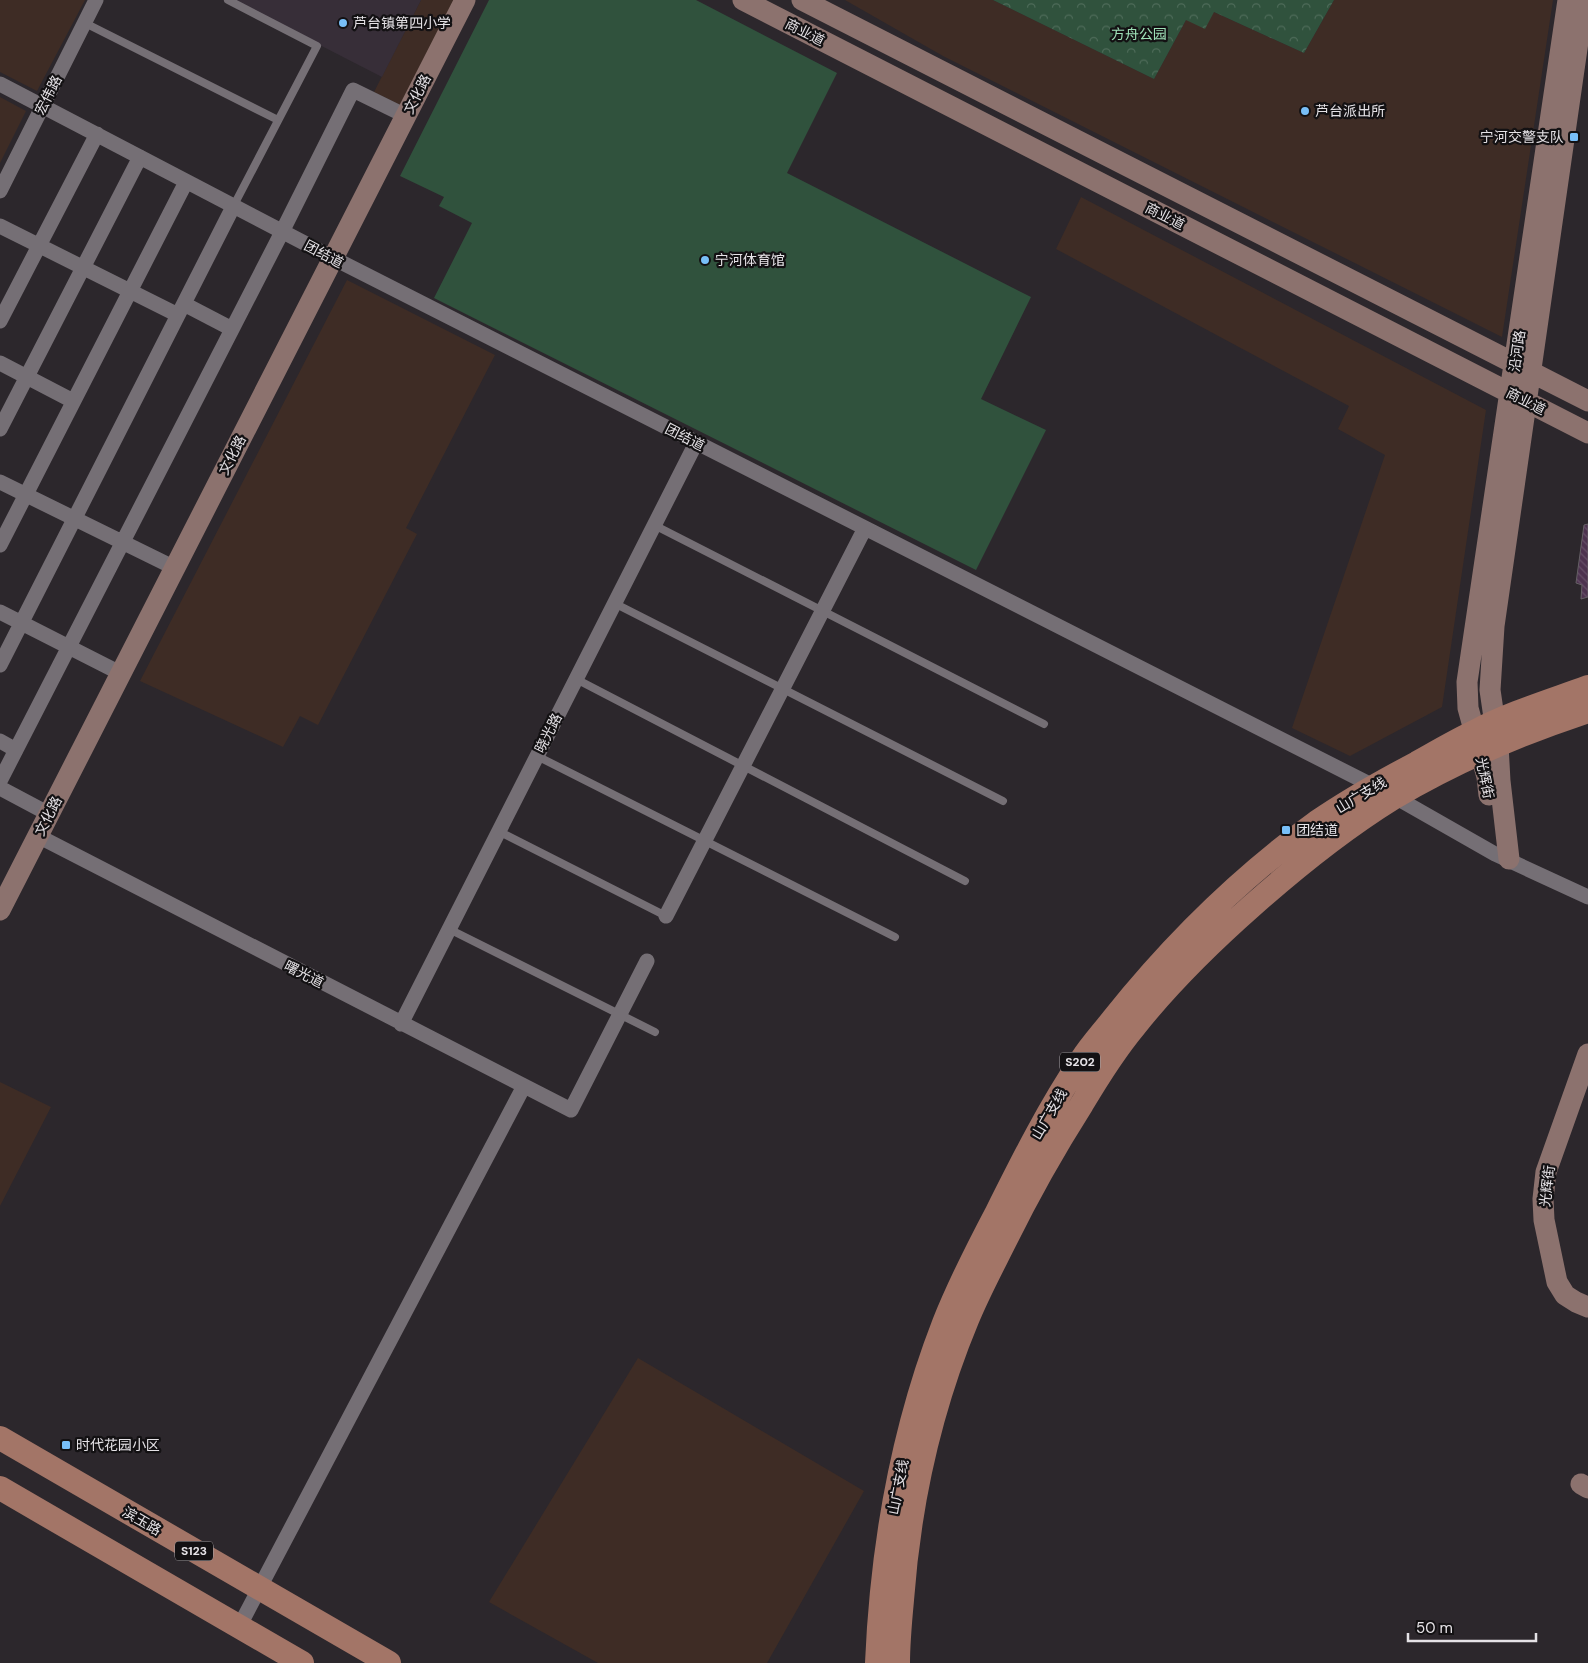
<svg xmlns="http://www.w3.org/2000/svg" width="1588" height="1663" font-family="'DM Sans','Noto Sans SC',sans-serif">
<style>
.commercial{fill:#3e2c25}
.built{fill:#372e38}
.park{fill:url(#park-crowns)}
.garden{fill:#30523d}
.building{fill:url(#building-back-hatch);stroke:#656065}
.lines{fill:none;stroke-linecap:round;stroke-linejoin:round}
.lane{stroke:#756f75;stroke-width:8}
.street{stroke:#756f75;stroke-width:15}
.secondary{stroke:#8c726e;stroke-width:21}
.primary{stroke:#a37567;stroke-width:24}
.poi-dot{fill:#78bff8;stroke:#131113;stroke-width:2}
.labels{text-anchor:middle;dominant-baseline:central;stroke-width:4.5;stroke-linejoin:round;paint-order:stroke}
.shield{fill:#131113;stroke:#a6a3a7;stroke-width:1}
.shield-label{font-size:12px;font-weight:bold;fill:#e5e2e6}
.poi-label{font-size:14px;fill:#e5e2e6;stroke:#131113;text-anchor:start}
.street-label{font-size:14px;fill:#e5e2e6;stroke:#131113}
.park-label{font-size:14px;fill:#9ee0b7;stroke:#131113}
</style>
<defs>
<pattern id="park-crowns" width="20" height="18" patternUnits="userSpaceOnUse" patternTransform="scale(1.25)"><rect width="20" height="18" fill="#30523d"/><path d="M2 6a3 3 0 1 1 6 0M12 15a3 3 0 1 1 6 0" fill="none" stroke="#4e6b59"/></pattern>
<pattern id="building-back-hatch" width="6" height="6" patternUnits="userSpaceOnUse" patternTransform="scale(1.25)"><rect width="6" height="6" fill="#4d334f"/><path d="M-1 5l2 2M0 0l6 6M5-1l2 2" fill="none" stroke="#665068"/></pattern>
</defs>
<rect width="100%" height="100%" fill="#2c272c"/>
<path class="commercial" d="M0,0h85l-48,91 -37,-19z
M421,0h33l-54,105 -26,-13z
M845,0h148l161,79 32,-59 28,-8 90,41 30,-53h219l-51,337 -559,-281z
M0,97l26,14 -26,52z
M1081,197l405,213 -44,297 -92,49 -58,-28 93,-273 -47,-26 11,-23 -293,-157z
M347,280l148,75 -89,173 11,6 -99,191 -18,-9 -17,31 -143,-66z
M0,1082l51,25 -51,99z
M638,1358l226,133 -97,172h-169l-109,-61z"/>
<path class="built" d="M232,0h189l-39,77z"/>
<path class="park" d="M993,0h341l-30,53 -90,-41 -9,17 -19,-9 -32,59z"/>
<path class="garden" d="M489,0h207l141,73 -50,100 244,124 -50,102 65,31 -70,140 -542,-272 38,-75 -33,-17 5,-9 -44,-21z"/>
<path class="building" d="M1588,524v73l-7,2 1,-14 -6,-2 8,-58z"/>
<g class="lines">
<path class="lane" d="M228,0l89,46 -84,161
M85,23l193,97
M654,525l390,199
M614,603l389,198
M576,679l389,202
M537,756l358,181
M498,831l168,85
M449,929l206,103"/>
<path class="street" d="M0,84l333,174 1062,539 100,57 93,43
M0,191l96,-191
M0,226l178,89
M184,304l48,25
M0,321l97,-187
M0,363l73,38
M0,429l140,-272
M0,482l175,86
M0,545l186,-363
M0,612l120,61
M0,665l233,-458
M0,741l16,9
M0,781l282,-549 71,-142 53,26
M0,788l49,26
M38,836l533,274 76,-149
M666,916l199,-388
M401,1024l295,-581
M239,1627l285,-541"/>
<path class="secondary" d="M743,0l845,433
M802,0l786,401
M1489,795l-2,-18 -19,-69 -1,-26 101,-682
M1509,859l-9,-78 -2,-36 -8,-55 4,-64 90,-626
M0,910l465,-910
M1588,1054l-42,118 -3,27 1,21 13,62 8,13 11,7 12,5
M1581,1484l7,4"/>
<path class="primary" d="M0,1438l389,225
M0,1488l302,175
M877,1663c5,-116 25,-232 67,-340 15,-38 34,-75 53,-111 26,-52 52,-104 85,-153 9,-14 21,-27 31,-40 59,-74 128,-142 204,-197 32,-22 66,-41 100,-59 19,-11 38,-22 57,-31 36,-19 76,-31 114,-45
M898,1663c0,-21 2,-42 4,-63 7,-96 28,-191 65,-280 11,-27 25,-53 38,-79 23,-47 49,-93 77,-137 16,-27 33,-54 53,-78 35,-44 76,-84 118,-121 44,-39 90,-76 140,-107 61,-36 128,-65 195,-87"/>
</g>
<g class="poi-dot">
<circle cx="343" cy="23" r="5"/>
<circle cx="1305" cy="111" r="5"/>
<rect x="1569" y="132" width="10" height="10" rx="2.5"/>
<circle cx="705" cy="260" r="5"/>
<rect x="1281" y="825" width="10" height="10" rx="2.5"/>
<rect x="61" y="1440" width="10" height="10" rx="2.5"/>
</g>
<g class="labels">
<g class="shield">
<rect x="1060" y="1052.5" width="40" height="19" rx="4"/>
<rect x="175" y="1541.5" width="38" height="19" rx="4"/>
</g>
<g class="shield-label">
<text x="1080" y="1062">S202</text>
<text x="194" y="1551">S123</text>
</g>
<g class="poi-label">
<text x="353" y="23">芦台镇第四小学</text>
<text x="1315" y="111">芦台派出所</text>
<text x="1564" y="137" text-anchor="end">宁河交警支队</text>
<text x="715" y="260">宁河体育馆</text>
<text x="1296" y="830">团结道</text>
<text x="76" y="1445">时代花园小区</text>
</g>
<g class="street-label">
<text transform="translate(805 32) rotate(27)">商业道</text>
<text transform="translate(417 94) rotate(-63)">文化路</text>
<text transform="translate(48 95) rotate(-63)">宏伟路</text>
<text transform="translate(1165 216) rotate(27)">商业道</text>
<text transform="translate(324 254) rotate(28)">团结道</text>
<text transform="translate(1517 351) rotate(-82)">沿河路</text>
<text transform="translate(1526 401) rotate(27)">商业道</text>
<text transform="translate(685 437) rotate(27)">团结道</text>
<text transform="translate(232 455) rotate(-63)">文化路</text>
<text transform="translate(548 733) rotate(-63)">晓光路</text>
<text transform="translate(1485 778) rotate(79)">光辉街</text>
<text transform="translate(1361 795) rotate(-31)">山广支线</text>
<text transform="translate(48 816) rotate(-63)">文化路</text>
<text transform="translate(304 974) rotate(27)">曙光道</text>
<text transform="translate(1049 1114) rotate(-60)">山广支线</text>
<text transform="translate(1547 1186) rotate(-83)">光辉街</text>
<text transform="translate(898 1487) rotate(-79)">山广支线</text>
<text transform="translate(142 1521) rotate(30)">滨玉路</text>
</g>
<g class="park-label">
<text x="1139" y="34">方舟公园</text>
</g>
</g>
<path d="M1408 1633v8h128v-8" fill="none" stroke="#e5e2e6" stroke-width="2.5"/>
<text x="1416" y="1633" font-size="15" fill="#e5e2e6" stroke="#131113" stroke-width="4" paint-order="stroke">50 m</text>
</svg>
